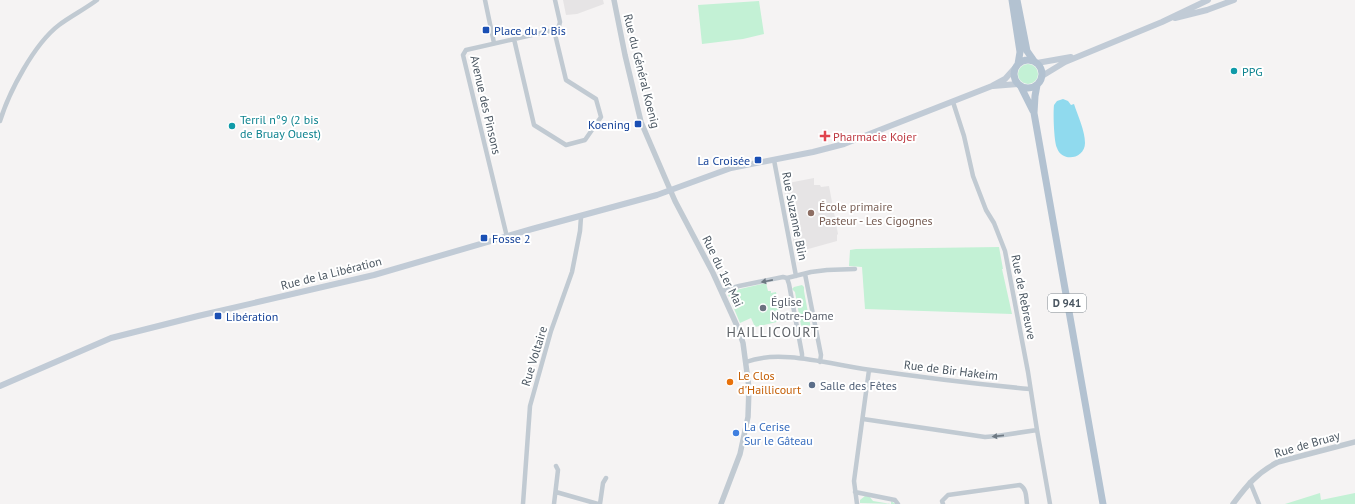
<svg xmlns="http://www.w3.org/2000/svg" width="1355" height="504" font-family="'PT Sans',sans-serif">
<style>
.education{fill:#e6e4e5}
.green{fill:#c3f1d5}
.water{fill:#90daee}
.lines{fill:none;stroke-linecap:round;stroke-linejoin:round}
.minor{stroke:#c1cad2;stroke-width:4.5}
.tertiary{stroke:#c1cad2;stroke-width:5.5}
.secondary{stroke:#c1cbd6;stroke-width:6}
.primary{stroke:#b3c2d1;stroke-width:7}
.oneway{fill:#6e7983}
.transit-dot{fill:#1a4fb4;stroke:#fff;stroke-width:1.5}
.culture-dot{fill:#0f9aa8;stroke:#fff;stroke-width:1.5}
.health-dot{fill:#e0444e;stroke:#fff;stroke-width:1.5}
.education-dot{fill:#8d6e63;stroke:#fff;stroke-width:1.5}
.worship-dot{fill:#6b7280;stroke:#fff;stroke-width:1.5}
.food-dot{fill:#e8710a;stroke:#fff;stroke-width:1.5}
.service-dot{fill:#5c6f8a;stroke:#fff;stroke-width:1.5}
.shop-dot{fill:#3f7fe0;stroke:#fff;stroke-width:1.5}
.labels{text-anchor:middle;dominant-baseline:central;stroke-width:4;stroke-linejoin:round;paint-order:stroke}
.shield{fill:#fff;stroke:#808990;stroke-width:1}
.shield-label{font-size:11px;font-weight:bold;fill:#4a5661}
.transit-label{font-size:12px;fill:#164399;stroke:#fff;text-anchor:start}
.street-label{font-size:12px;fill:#4a5661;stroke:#fff}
.culture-label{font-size:12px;fill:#0d838f;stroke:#fff;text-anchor:start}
.health-label{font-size:12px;fill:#be3a42;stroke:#fff;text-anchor:start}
.education-label{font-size:12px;fill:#785e54;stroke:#fff;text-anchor:start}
.worship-label{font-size:12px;fill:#5b616d;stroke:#fff;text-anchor:start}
.food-label{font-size:12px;fill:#c56008;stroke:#fff;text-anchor:start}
.service-label{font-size:12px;fill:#4e5e75;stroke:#fff;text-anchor:start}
.shop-label{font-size:12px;fill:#366cbe;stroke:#fff;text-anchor:start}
.quarter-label{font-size:14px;letter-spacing:1px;fill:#5f6368;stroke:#fff}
</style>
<rect width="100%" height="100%" fill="#f5f3f3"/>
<path class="education" d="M563,0h40l1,4 -27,10 -11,1z
M814,178v7h6l1,2 8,-1 9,48 -1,1v6l-36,10 -1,-7 -6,1 -11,-61z"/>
<path class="green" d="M759,1l5,33 -21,5 -41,5 -4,-39z
M1018 74a10 10 0 1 1 20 0a10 10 0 1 1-20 0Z
M999,247l4,22h-1l10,45 -147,-5 -3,-42 -13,-1 1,-16 6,-1z
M766,283l2,8h3v2l5,-1 5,29 -26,6 -4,-9 -11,5 -13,-31z
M802,285l2,2v4l7,38 -9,2 -7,-39 -3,-3 2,-2z
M1320,493l1,7 34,-7v11h-70z
M865,496h4l4,5 18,3v-3l5,3 -36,-1v-3z"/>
<path class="water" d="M1063,99l5,2 3,4 3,-1c4,12 11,27 11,39 0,16 -23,20 -28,5 -3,-6 -4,-35 -3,-43l3,-4z"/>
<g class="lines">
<path class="minor" d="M485,0l9,43
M514,39l20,86 32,20 19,-5 16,-23 -5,-18 -30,-19 -12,-50
M953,102l11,34 9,40 13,34 8,13 11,28 23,121 9,58 13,74
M0,121c9,-29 34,-77 59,-96 12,-9 26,-16 38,-25
M774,160l22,116
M507,237l-44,-182 3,-5 88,-20 5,-4 1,-4 -5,-22
M805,274l16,81 -1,7
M787,278l2,6 13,70v4
M722,291l17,-5 44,-9 4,1 24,-6 16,-2 28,-1
M746,362c33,-13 83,2 118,7 55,8 111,15 166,20
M863,419l122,18 12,-1 40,-6
M1250,482l9,22
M556,492l42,12
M855,492l40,8 3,4
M523,504l7,-98 21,-75 21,-59 8,-41 1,-14
M554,504l4,-34 -2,-4
M600,504l3,-21 3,-5
M857,504l-3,-23 15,-111
M943,504l-1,-3 6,-6 72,-10c7,4 6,12 7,19"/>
<path class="tertiary" d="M614,0l11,55 16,67 34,79 38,72 25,55 5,15 6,45 -1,29 -8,37 -19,50
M1233,504c14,-19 24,-31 45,-42l77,-20"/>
<path class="secondary" d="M1175,18l32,-8 27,-10
M1037,63l34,-6
M1042,76l23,-14 97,-40 46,-22
M993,86l25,-2
M0,386l111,-48 87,-22 176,-41 158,-46 125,-34 74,-27 82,-16 31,-8 148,-58 13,-7 9,-10"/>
<path class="primary" d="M1012,0l8,52 -2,12
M1017,0l10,51 7,10
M1014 74a14 14 0 1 1 28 0a14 14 0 1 1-28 0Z
M1037,85l-2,11 -1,17 69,391
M1021,87l12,24"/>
</g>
<defs><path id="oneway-solid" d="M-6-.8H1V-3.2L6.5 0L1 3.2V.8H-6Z"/></defs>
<g class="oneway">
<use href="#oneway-solid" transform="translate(767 281) rotate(169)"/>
<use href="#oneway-solid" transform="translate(998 436) rotate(174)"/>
</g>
<g class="transit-dot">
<rect x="482" y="26" width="8" height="8" rx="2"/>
<rect x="634" y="120" width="8" height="8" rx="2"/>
<rect x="754" y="156" width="8" height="8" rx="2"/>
<rect x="480" y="234" width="8" height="8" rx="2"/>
<rect x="214" y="312" width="8" height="8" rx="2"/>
</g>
<g class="culture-dot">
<circle cx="1234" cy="71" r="4"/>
<circle cx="232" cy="126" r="4"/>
</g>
<path class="health-dot" d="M823 130h4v4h4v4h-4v4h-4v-4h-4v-4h4z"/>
<circle class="education-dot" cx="811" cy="213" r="4"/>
<circle class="worship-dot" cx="763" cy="308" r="4"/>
<circle class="food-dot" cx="730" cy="382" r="4"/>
<circle class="service-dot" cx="812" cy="385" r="4"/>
<circle class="shop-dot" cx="736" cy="433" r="4"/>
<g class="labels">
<rect class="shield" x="1048" y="294" width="38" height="18" rx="3"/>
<g class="shield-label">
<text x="1067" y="303">D 941</text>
</g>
<g class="transit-label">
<text x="494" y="30">Place du 2 Bis</text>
<text x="630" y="124" text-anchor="end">Koening</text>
<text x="750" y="160" text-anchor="end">La Croisée</text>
<text x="492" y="238">Fosse 2</text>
<text x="226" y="316">Libération</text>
</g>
<g class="street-label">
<text transform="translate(642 71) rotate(76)">Rue du Général Koenig</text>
<text transform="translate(486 105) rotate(77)">Avenue des Pinsons</text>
<text transform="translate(795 216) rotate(79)">Rue Suzanne Blin</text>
<text transform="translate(723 271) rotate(64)">Rue du 1er Mai</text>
<text transform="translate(331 273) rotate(-14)">Rue de la Libération</text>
<text transform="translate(1024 297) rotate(79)">Rue de Rebreuve</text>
<text transform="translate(534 356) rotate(-73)">Rue Voltaire</text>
<text transform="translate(951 370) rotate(7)">Rue de Bir Hakeim</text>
<text transform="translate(1307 444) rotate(-16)">Rue de Bruay</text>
</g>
<g class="culture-label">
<text x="1242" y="71">PPG</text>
<text x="240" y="119">Terril n°9 (2 bis<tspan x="240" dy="14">de Bruay Ouest)</tspan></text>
</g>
<g class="health-label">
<text x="833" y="136">Pharmacie Kojer</text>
</g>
<g class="education-label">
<text x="819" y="206">École primaire<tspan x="819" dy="14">Pasteur - Les Cigognes</tspan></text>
</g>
<g class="worship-label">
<text x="771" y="301">Église<tspan x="771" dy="14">Notre-Dame</tspan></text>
</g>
<g class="food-label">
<text x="738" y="375">Le Clos<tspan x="738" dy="14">d'Haillicourt</tspan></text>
</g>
<g class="service-label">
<text x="820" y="385">Salle des Fêtes</text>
</g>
<g class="shop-label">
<text x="744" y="426">La Cerise<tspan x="744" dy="14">Sur le Gâteau</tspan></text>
</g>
<g class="quarter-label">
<text x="773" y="332">HAILLICOURT</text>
</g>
</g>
</svg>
